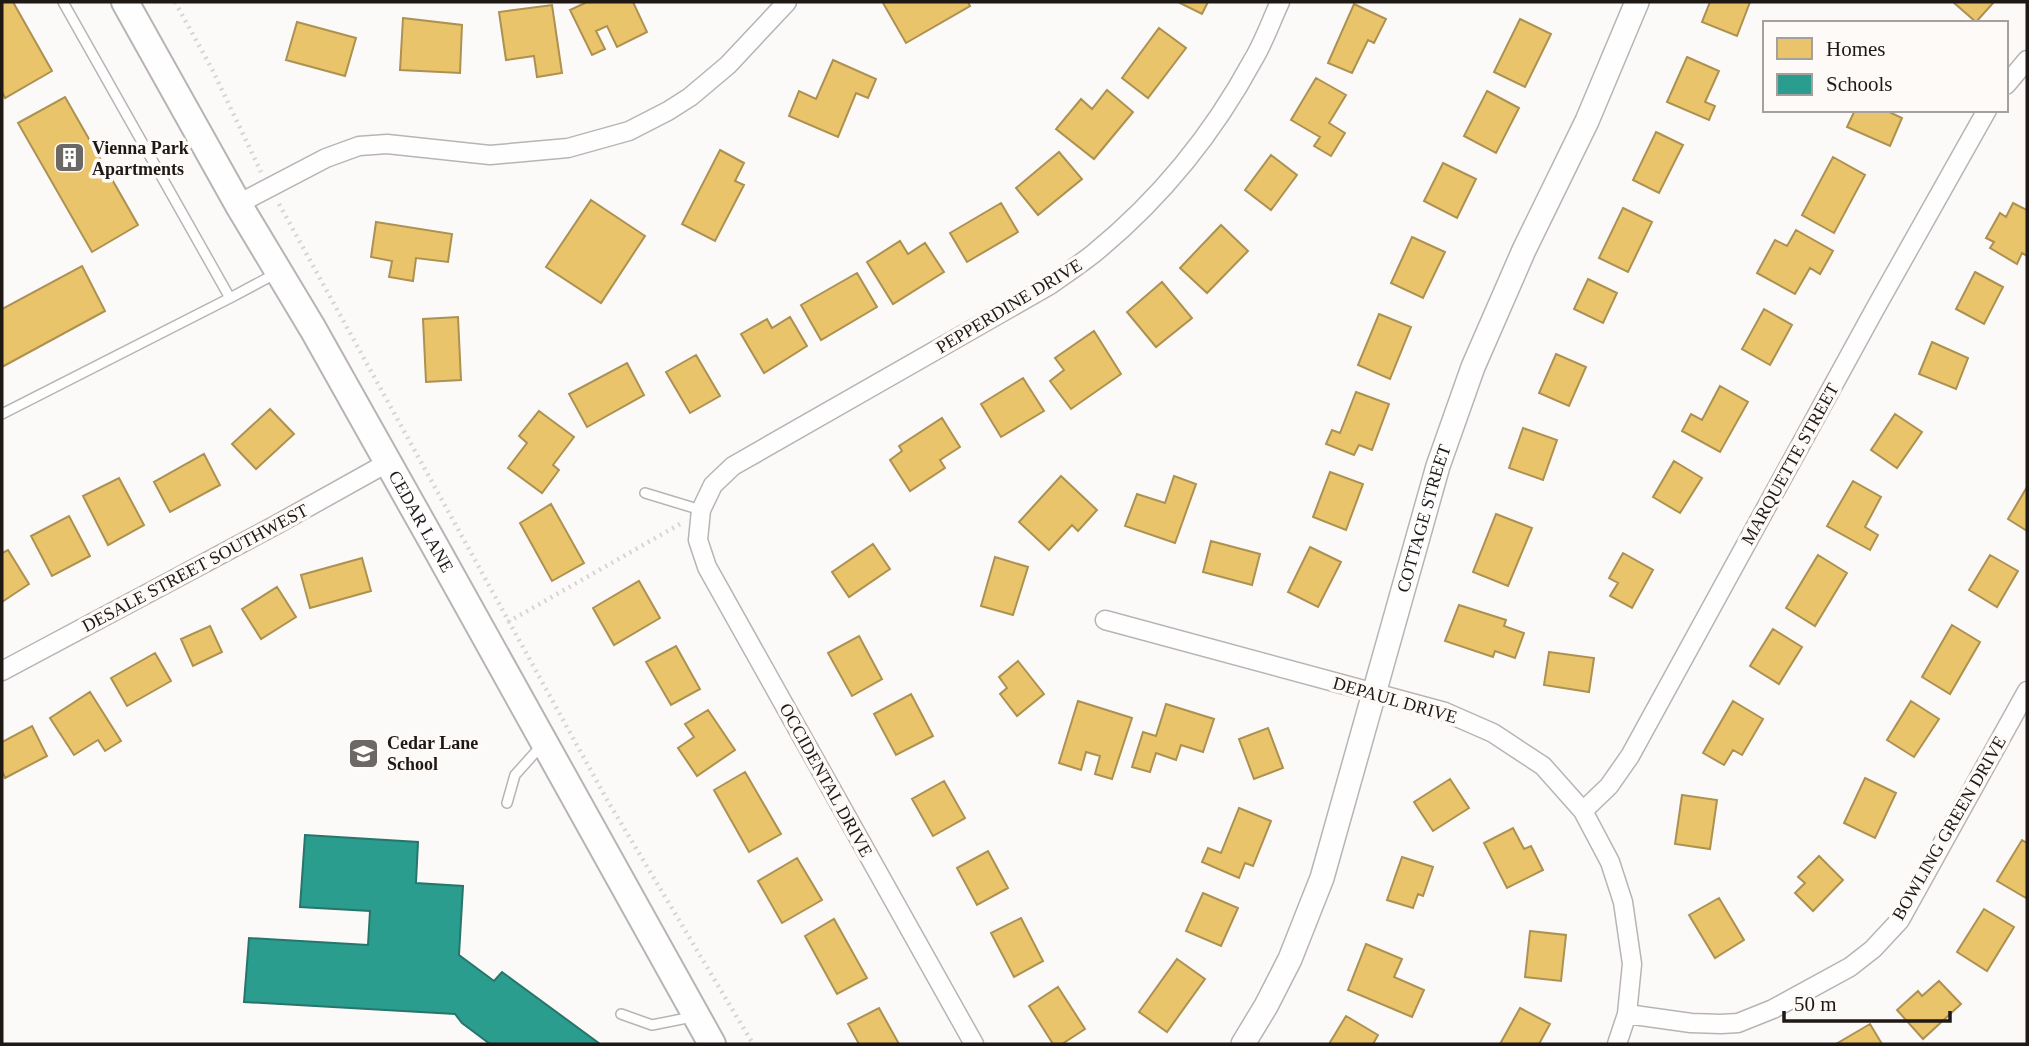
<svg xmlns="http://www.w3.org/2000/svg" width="2029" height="1046" font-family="Georgia,serif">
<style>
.homes{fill:#e9c46a;stroke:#ac9151;stroke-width:2}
.schools{fill:#2a9d8f;stroke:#27756b;stroke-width:2}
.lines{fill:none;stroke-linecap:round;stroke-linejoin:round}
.service-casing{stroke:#b8b4b3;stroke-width:12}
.minor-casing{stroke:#b8b4b3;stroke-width:21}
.tertiary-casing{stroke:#b8b4b3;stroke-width:26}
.secondary-casing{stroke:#b8b4b3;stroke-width:30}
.path{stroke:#d6d5d4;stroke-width:4.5;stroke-dasharray:2 5;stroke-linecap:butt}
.service{stroke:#fffefe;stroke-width:9}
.minor{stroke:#fffefe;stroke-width:18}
.tertiary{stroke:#fffefe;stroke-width:23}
.secondary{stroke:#fffefe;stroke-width:26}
.labels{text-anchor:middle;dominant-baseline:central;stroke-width:7;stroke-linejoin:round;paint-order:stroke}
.poi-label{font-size:18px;font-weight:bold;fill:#1f1916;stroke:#fdfaf8;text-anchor:start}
.street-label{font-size:18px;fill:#1f1916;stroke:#fdfaf8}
</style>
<rect width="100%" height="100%" fill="#fcfaf9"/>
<path class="homes" d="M2,2h11l39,69 -47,27 -3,-6z
M587,2h46l14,30 -30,15 -10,-21 -11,5 9,18 -13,6 -22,-45z
M885,2h83l2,4 -64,37 -23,-40z
M1178,2h30l-6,12z
M1710,2h40l-13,34 -35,-14z
M1953,2h41l-18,20z
M1354,4l32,15 -12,24 -6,-3 -16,33 -24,-10z
M552,5l10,68 -25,4 -3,-21 -28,4 -7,-48z
M403,18l59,7 -2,48 -60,-3z
M1520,19l31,15 -26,53 -31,-15z
M297,22l59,16 -11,38 -59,-16z
M1159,28l27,20 -38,50 -26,-20z
M1687,57l32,14 -14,31 10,4 -6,14 -42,-18z
M833,60l43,19 -8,19 -12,-5 -18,44 -49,-21 10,-25 17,8z
M1316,78l30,17 -17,28 16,10 -14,23 -17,-10 6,-9 -29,-17z
M1107,90l26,22 -39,47 -38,-30 25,-30 11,10z
M1487,91l32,17 -23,45 -32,-17z
M65,97l73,128 -46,27 -74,-129z
M1855,110h30l17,8 -12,28 -43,-19z
M1656,132l27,13 -24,48 -26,-13z
M720,150l24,13 -9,18 9,4 -29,56 -33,-17z
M1059,152l23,27 -44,36 -22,-27z
M1271,155l26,20 -26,35 -26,-20z
M1833,157l32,18 -31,58 -32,-18z
M1443,163l33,16 -19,39 -33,-17z
M591,200l54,36 -44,67 -55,-36z
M1001,203l17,29 -51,30 -17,-29z
M2013,203l14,7v46l-5,-3 -5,11 -27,-16 4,-6 -8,-4 14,-25 6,4z
M1623,208l29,14 -24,50 -29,-14z
M376,222l76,12 -4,28 -32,-4 -3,23 -24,-4 3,-16 -21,-4z
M1221,225l27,26 -41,42 -27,-25z
M1796,230l37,21 -13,23 -10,-6 -15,26 -38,-21 18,-33 12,6z
M1412,237l33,15 -22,46 -32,-15z
M900,241l8,13 17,-11 19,29 -51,32 -26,-42z
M82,266l23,45 -103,56v-58z
M1975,272l28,15 -19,37 -28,-15z
M857,273l20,34 -56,33 -20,-35z
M1588,279l29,14 -14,30 -29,-14z
M1162,282l30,36 -36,29 -29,-35z
M1764,309l28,16 -22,40 -28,-16z
M1379,314l32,13 -21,52 -32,-14z
M458,317l3,63 -35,2 -3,-63z
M790,317l17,29 -43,27 -23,-39 26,-15 5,9z
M1094,331l27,43 -50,35 -21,-28 14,-11 -9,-12z
M1932,342l36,16 -12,31 -37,-15z
M1556,354l30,13 -17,39 -30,-13z
M696,355l24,41 -30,17 -24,-41z
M627,363l17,32 -57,32 -18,-33z
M1023,378l21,33 -43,26 -20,-33z
M1720,386l28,16 -28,50 -38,-21 9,-17 11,6z
M1356,392l33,12 -17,46 -13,-5 -5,10 -28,-11 6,-14 8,3z
M270,409l24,25 -38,35 -24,-25z
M539,411l35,26 -21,28 6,5 -17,23 -34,-25 19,-25 -8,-7z
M1895,414l27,18 -25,36 -26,-18z
M942,418l18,29 -20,13 5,8 -35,23 -20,-31 12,-9 -3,-5z
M1523,428l34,12 -14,40 -34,-12z
M204,454l16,31 -50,27 -16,-30z
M1674,461l28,17 -22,35 -27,-16z
M1330,472l33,12 -17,46 -33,-13z
M1061,476l36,34 -19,21 -6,-6 -23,25 -30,-28z
M1174,476l22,8 -21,59 -50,-17 12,-32 28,9z
M119,478l25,47 -36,20 -25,-49z
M1853,481l28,16 -16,30 13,8 -8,15 -43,-24z
M2027,487v44l-19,-12z
M551,504l33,59 -32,18 -32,-58z
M1496,514l36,14 -24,58 -35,-14z
M69,516l21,40 -38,20 -21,-40z
M1211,541l49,13 -8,31 -49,-13z
M873,544l17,25 -41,28 -17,-25z
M1310,547l31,15 -23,45 -30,-15z
M8,550l21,34 -27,18v-49z
M1623,553l30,17 -21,38 -22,-12 8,-13 -9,-5z
M1818,555l29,18 -32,53 -29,-18z
M1990,555l28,16 -21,36 -28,-17z
M995,557l33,10 -15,48 -32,-9z
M362,558l9,33 -61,17 -9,-33z
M639,581l21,37 -46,27 -21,-37z
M277,587l19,30 -35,22 -19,-30z
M1459,605l47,15 -2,6 20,7 -9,25 -20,-7 -2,6 -48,-16z
M1952,625l28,17 -30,52 -28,-17z
M210,626l12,26 -29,14 -12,-27z
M1773,629l29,18 -23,37 -29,-18z
M859,636l23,43 -30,17 -24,-43z
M676,646l24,43 -29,16 -25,-43z
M1549,652l45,6 -5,34 -45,-7z
M155,653l16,28 -44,25 -16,-28z
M1018,661l26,33 -27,22 -17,-22 7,-6 -8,-11z
M90,692l31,49 -16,10 -7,-11 -24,15 -24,-37z
M911,694l22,42 -37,19 -22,-41z
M1078,701l54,17 -20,61 -17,-5 5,-18 -14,-4 -5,18 -22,-7z
M1733,701l30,18 -21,36 -9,-5 -9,15 -21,-12z
M1911,701l28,18 -25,38 -27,-17z
M1166,704l48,15 -11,33 -22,-7 -5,15 -20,-7 -6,19 -18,-5 11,-35 13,4z
M708,710l27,40 -38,26 -19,-28 16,-11 -9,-13z
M32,726l15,30 -42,22 -3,-7v-29z
M1268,728l15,40 -29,11 -15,-40z
M745,772l36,62 -32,18 -35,-62z
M1865,778l31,15 -21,45 -31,-15z
M1450,779l19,29 -36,23 -19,-29z
M944,781l21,37 -32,18 -21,-37z
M1682,795l35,5 -7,49 -35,-5z
M1239,808l32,13 -18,45 -8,-3 -6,15 -37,-16 6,-14 13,5z
M1513,828l11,21 7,-3 12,24 -36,18 -23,-45z
M2022,840l5,3v52l-1,3 -29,-17z
M988,851l20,37 -31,17 -20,-37z
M1819,856l24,24 -30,31 -18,-18 10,-10 -7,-6z
M1402,857l31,10 -10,29 -5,-2 -5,14 -26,-8z
M797,858l25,42 -40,23 -24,-42z
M1203,893l35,15 -17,38 -35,-15z
M1719,898l25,42 -29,18 -26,-43z
M1984,909l30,18 -27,44 -30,-19z
M1021,918l22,43 -29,16 -23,-44z
M834,919l33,59 -30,16 -32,-58z
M1530,931l36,4 -5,46 -36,-4z
M1366,944l36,15 -8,18 30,13 -12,27 -64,-27z
M1177,959l28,20 -38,53 -28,-20z
M1939,981l22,23 -38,35 -26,-29 21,-19 4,5z
M1058,987l27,42 -23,15h-9l-24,-38z
M879,1008l20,36h-40l-11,-20z
M1520,1008l30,16 -11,20h-39z
M1346,1016l32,19 -5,9h-44z
M1870,1024l12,20h-46z"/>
<path class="schools" d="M305,835l113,7 -2,41 47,3 -4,69 35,26 8,-9 98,72h-110l-28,-21 -7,-9 -211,-12 5,-64 119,7 2,-34 -70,-4z"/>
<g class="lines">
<defs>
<path id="service" d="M230,298l45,-24
M2,414l228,-116 -167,-296
M645,493l56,17
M507,803l8,-28 26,-29
M621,1014l31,11 40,-8"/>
<path id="minor" d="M2006,85l21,-25
M238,204l88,-46 33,-12 28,-2 103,11 78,-7 61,-17 39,-20 22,-14 38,-32 59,-63
M1105,620l340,92 48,21 50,33 40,45 27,51 13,40 9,62 -5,50 -10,30
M2,671l272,-145 113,-63
M1583,811l26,-25 21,-30 245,-447 112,-199
M1627,1014l64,9 30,1 17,-1 35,-14 77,-42 23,-18 27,-29 127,-229
M974,1044l-267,-477 -9,-27 3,-30 12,-25 20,-19 317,-181c14,-10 29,-20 43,-31 65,-53 120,-120 160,-194 11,-18 18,-39 27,-58"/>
<g id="tertiary">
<path id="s1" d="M1243,1044l23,-38 24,-47 32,-81 116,-412 35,-99 51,-117 63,-129 50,-119"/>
</g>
<g id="secondary">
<path id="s2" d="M125,2l113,202 75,125 123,219 276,496"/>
</g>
</defs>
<use href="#service" class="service-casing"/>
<use href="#minor" class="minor-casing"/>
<use href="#tertiary" class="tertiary-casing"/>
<use href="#secondary" class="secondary-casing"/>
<path class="path" d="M175,2l37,67 49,103
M279,204l327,594 147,246
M508,622l172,-98"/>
<use href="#service" class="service"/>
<use href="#minor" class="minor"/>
<use href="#tertiary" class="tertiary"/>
<use href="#secondary" class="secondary"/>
</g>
<defs>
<symbol id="building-square" viewBox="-11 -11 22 22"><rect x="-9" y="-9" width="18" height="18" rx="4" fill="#6c6865" stroke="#fdfaf8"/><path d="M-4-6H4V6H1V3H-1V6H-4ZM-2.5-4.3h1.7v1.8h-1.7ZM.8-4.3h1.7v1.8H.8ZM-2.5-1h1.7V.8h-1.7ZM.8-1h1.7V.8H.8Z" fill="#fff"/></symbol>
<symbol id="school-square" viewBox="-11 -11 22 22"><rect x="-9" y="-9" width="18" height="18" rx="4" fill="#6c6865" stroke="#fdfaf8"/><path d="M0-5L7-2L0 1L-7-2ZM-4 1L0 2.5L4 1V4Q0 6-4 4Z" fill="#fff"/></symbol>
</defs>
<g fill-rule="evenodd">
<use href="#building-square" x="52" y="140" width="35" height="35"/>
<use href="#school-square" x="346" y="736" width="35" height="35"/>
</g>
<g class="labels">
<g class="poi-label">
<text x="92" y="148">Vienna Park<tspan x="92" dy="21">Apartments</tspan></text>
<text x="387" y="743">Cedar Lane<tspan x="387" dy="21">School</tspan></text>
</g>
<g class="street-label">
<text transform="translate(1009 306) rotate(-31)">PEPPERDINE DRIVE</text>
<text transform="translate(1790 464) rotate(-61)">MARQUETTE STREET</text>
<text stroke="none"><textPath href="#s1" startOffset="558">COTTAGE STREET</textPath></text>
<text stroke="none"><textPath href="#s2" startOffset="598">CEDAR LANE</textPath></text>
<text transform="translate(195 568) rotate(-28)">DESALE STREET SOUTHWEST</text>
<text transform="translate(1395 700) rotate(16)">DEPAUL DRIVE</text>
<text transform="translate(826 780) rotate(61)">OCCIDENTAL DRIVE</text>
<text transform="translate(1949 828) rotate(-60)">BOWLING GREEN DRIVE</text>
</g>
</g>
<rect width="2029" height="1046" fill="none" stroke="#1f1916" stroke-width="7"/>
<rect x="1763" y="21" width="245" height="91" fill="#fdfaf8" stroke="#a4a09e" stroke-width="2"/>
<rect x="1777" y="38" width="35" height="21" fill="#e9c46a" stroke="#a4a09e" stroke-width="2"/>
<text x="1826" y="56" font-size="21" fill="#1f1916">Homes</text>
<rect x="1777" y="74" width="35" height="21" fill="#2a9d8f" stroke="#a4a09e" stroke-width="2"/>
<text x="1826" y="91" font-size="21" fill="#1f1916">Schools</text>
<path d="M1784 1011v10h166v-10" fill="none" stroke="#1f1916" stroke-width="3.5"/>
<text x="1794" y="1011" font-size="21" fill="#1f1916" stroke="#fdfaf8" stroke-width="5" paint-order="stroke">50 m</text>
</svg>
